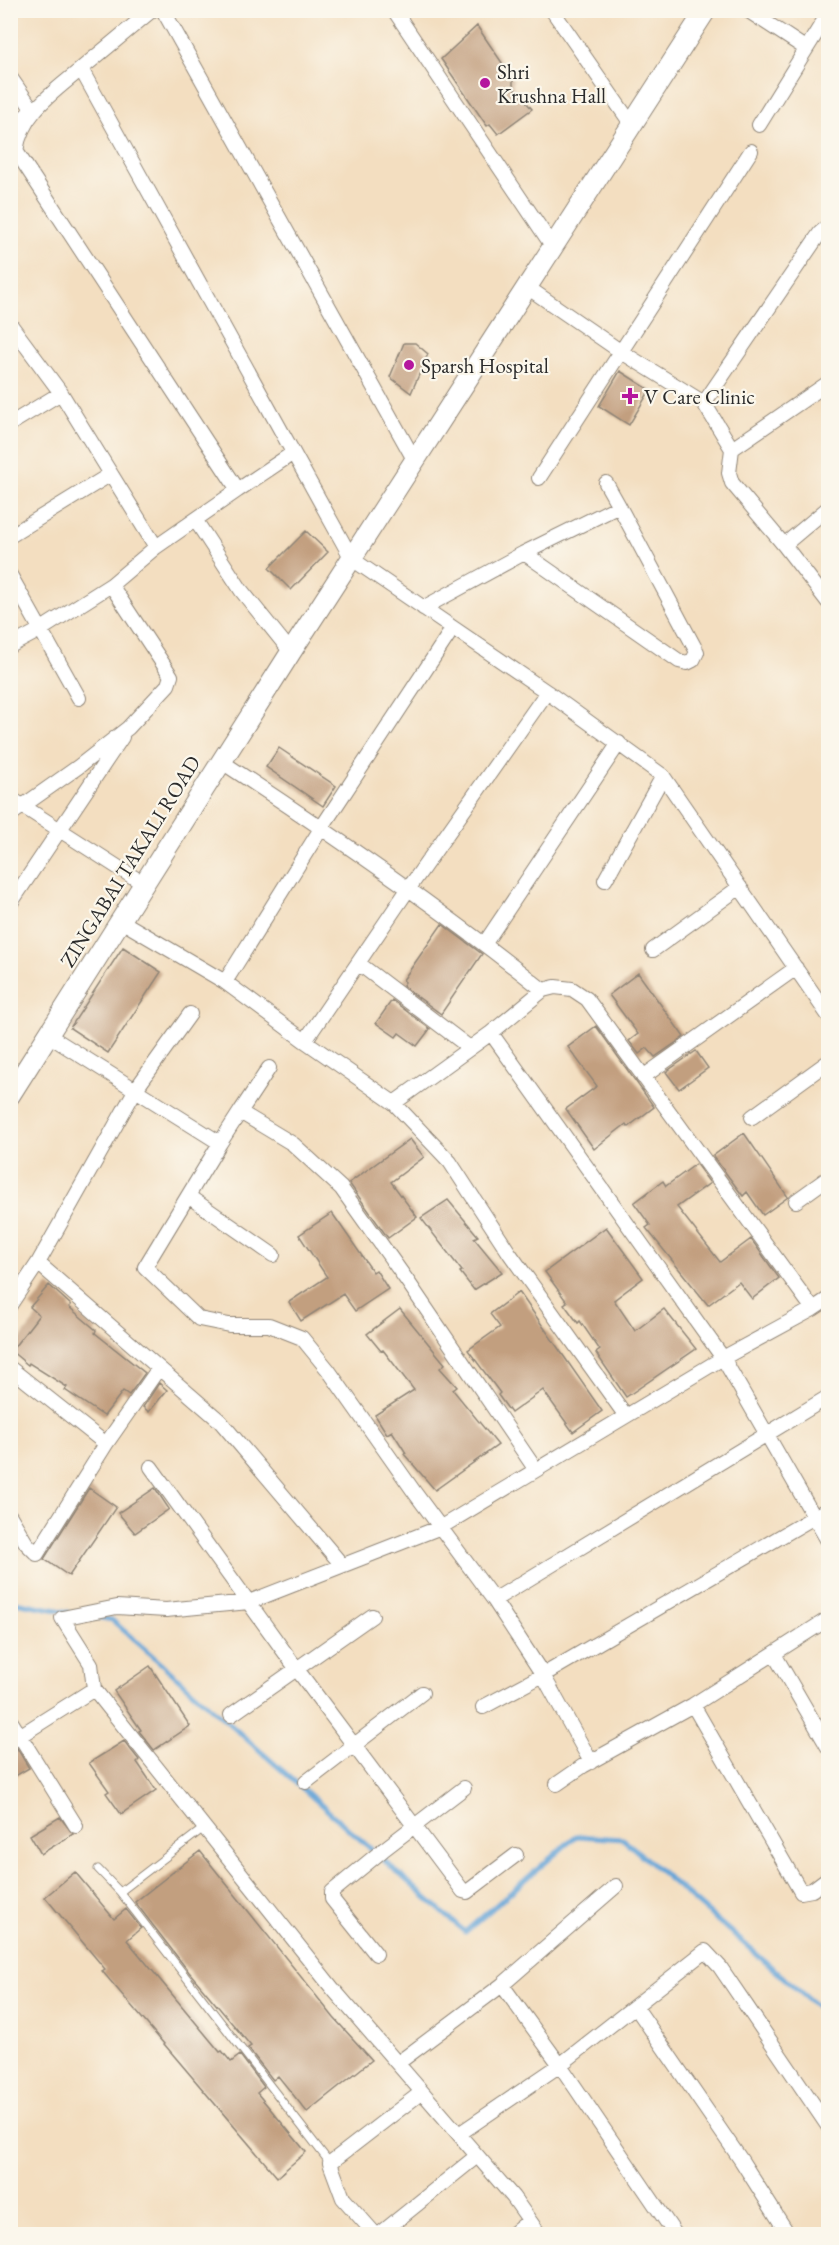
<svg xmlns="http://www.w3.org/2000/svg" width="839" height="2245" font-family="'EB Garamond',serif">
<style>
.lines{fill:none;stroke-linecap:round;stroke-linejoin:round}
.stream{stroke:#65a4d7;stroke-width:5}
.building{fill:#c29f7f}
.lane-casing{stroke:#8f8476;stroke-width:9}
.street-casing{stroke:#8f8476;stroke-width:16}
.secondary-casing{stroke:#8f8476;stroke-width:22}
.lane{stroke:#fff;stroke-width:7}
.street{stroke:#fff;stroke-width:14}
.secondary{stroke:#fff;stroke-width:20}
.poi-dot{fill:#b5179e;stroke:#fbf7ec;stroke-width:2}
.labels{text-anchor:middle;dominant-baseline:central;stroke-width:4.5;stroke-linejoin:round;paint-order:stroke}
.poi-label{font-size:21px;fill:#2b2b2b;stroke:#fbf7ec;text-anchor:start}
.street-label{font-size:21px;fill:#2b2b2b;stroke:#fbf7ec}
</style>
<rect width="100%" height="100%" fill="#fbf7ec"/>
<filter id="ink" filterUnits="userSpaceOnUse"><feTurbulence type="fractalNoise" baseFrequency=".0167" numOctaves="2"/><feDisplacementMap in="SourceGraphic" scale="12" xChannelSelector="R" yChannelSelector="G"/><feConvolveMatrix kernelMatrix="1 2 1 2 8 2 1 2 1" color-interpolation-filters="sRGB"/></filter>
<filter id="wash" filterUnits="userSpaceOnUse"><feTurbulence type="fractalNoise" baseFrequency=".008" numOctaves="4" result="noise"/><feDisplacementMap in="SourceGraphic" scale="24" xChannelSelector="R" yChannelSelector="G"/><feGaussianBlur stdDeviation="1.35" result="paint"/><feColorMatrix in="noise" values="0 0 0 0 0 0 0 0 0 0 0 0 0 0 0 0 0 1.4 0 .05"/><feComposite in="paint" operator="in"/></filter>
<g filter="url(#wash)">
<rect width="100%" height="100%" fill="#f3dec0"/>
<g class="lines">
<path class="stream" d="M10,1601l58,11
M92,1616l20,4 353,312 111,-96 47,3 205,177"/>
</g>
<g id="blocks">
<path class="building" d="M477,26l36,53v8l19,22 -34,25 -8,-10 -3,2 -46,-67z
M404,343h11l13,11 -17,39 -21,-16z
M620,371l30,19 -21,35 -30,-19z
M306,531l22,21 -37,38 -22,-22z
M279,748l57,38 -13,20 -57,-39z
M442,924l40,30 -41,60 -38,-28 2,-4 -2,-2z
M123,947l38,25 -53,81 -38,-25z
M638,973l46,64 -29,20 -8,-9 -8,6 -10,-13 9,-7 -29,-39z
M392,1000l38,29 -13,17 -18,-13 -3,4 -20,-14z
M596,1026l58,81 -26,20 -2,-3 -32,25 -28,-40 31,-23 -29,-39z
M696,1051l12,17 -29,21 -13,-17z
M744,1133l44,64 -25,18 -16,-23 -4,4 -30,-40z
M410,1139l14,18 -33,25 26,35 -29,21 -39,-55z
M696,1164l14,19 -33,24 43,55 31,-23 28,39 -27,21 -13,-17 -31,23 -62,-77 4,-3 -16,-22 29,-22 3,5z
M448,1200l30,36 -4,2 28,34 -28,18 -14,-18 2,-1 -41,-53z
M332,1213l41,59 3,-2 12,19 -33,22 -12,-17 -42,27 -12,-19 38,-25 -28,-42z
M606,1227l37,51 -29,22 21,31 29,-22 32,40 -70,48 -30,-44 4,-3 -20,-29 -2,2 -14,-19 3,-2 -22,-30z
M49,1285l22,20 -2,2 27,23 -1,3 50,40 -16,22 -6,-4 -19,25 -39,-26 2,-3 -38,-24 -1,2 -17,-14 28,-36 -9,-8z
M519,1292l83,119 -29,21 -30,-42 -32,23 -13,-18 2,-2 -32,-43 32,-23 -10,-13z
M400,1309l45,55 -5,4 17,19 -4,3 45,55 -63,45 -31,-36 2,-1 -14,-22 -5,3 -12,-19 39,-25 -31,-40 -2,1 -14,-17z
M159,1383l8,7 -18,22 -6,-5z
M89,1488l27,19 -47,69 -25,-17z
M155,1488l14,21 -34,24 -17,-20z
M150,1666l40,60 -36,24 -15,-19 2,-1 -27,-39z
M124,1741l15,19 -2,2 19,28 -35,24 -15,-21 3,-2 -20,-28z
M17,1748l12,20 -19,11v-28z
M60,1817l13,17 -32,20 -11,-19z
M200,1851l134,167 38,42 -65,52 -29,-36 -5,4 -25,-32 3,-2 -62,-74 -54,-70z
M75,1872l39,47 12,-10 15,19 -14,12 93,112 2,-1 9,11 9,-7 24,32 -7,6 49,59 -29,25 -175,-206 3,-2 -60,-72z"/>
</g>
</g>
<g filter="url(#ink)">
<use href="#blocks" fill-opacity="0" stroke="#8f8476" stroke-width="1.5"/>
<g class="lines">
<defs>
<path id="lane" d="M98,1869l22,23 85,-65
M120,1892l210,271"/>
<path id="street" d="M152,10l-71,59 271,490 195,133
M163,10l252,451
M394,10l159,237
M552,10l80,115
M747,10l58,38
M10,77l23,33 -23,18
M759,125l69,-111
M527,287l93,64 84,52 28,46 96,-66
M10,324l51,69 95,154
M704,403l116,-170 8,-7
M10,424l51,-31
M732,449l-3,24 3,10 52,62 44,57
M539,478l212,-327
M606,483l13,23
M238,490l55,-37
M196,521l45,69 50,62
M10,536l101,-62
M784,545l44,-37
M10,575l69,123
M423,608l101,-55 95,-47 78,146 -4,8 -6,3 -8,-2 -155,-108
M10,646l30,-16 71,-45 45,-38 82,-57 -222,-339c5,-38 38,-59 65,-82
M222,762c110,72 218,146 321,228
M663,776l165,239
M10,798l134,86
M10,815l68,-48 50,-39 40,-43 3,-9 -60,-91
M10,904l112,-167
M485,943l134,-200
M653,950l87,-63
M358,963l112,85
M225,982l97,-155 131,-199
M491,1033l232,325 105,183
M48,1035l172,108 20,-31 53,32 48,44 67,94 128,188
M305,1041l104,-153 138,-196 116,84 -58,104
M643,1077l153,-109
M394,1103l56,59 60,92 116,162
M240,1112l29,-44
M752,1117l76,-55
M220,1143l-75,124 54,52 30,6h40l33,13 27,33 86,122 79,107 49,75 48,87
M188,1196l85,59
M796,1201l32,-23
M38,1263l182,158 122,144
M10,1305l28,-42 98,-174 54,-75
M813,1309l15,-10
M10,1368l96,76
M151,1467l145,201 167,223 4,1 49,-37
M10,1516l16,27 11,11 69,-110 53,-76
M494,1600l334,-203
M774,1654l54,93
M94,1689l-3,-25 -29,-46 55,-11 49,3 83,-8 192,-75 282,-169 90,-49 -226,-310 -15,-10 -17,-2 -12,3 -52,43 -97,70 -89,-62 -80,-59 -104,-61
M693,1705l108,187 11,-2 16,-12
M483,1707l60,-32 285,-166
M231,1715l141,-99
M10,1720l66,106
M10,1742l84,-53 239,300 180,208 26,37
M306,1782l116,-89
M557,1784l26,-18 110,-61 135,-86
M376,1954l-44,-55v-7l51,-42 81,-62
M502,1985l58,80 145,-114 15,16 108,159
M635,2006l106,154 47,74
M398,2063l104,-78 114,-99
M459,2134l101,-69 115,169
M375,2234l-32,-36 -13,-35 92,-71
M380,2234l97,-78
M513,2234l16,-13"/>
<path id="secondary" d="M10,1095l281,-443 415,-642"/>
</defs>
<use href="#lane" class="lane-casing"/>
<use href="#street" class="street-casing"/>
<use href="#secondary" class="secondary-casing"/>
<use href="#lane" class="lane"/>
<use href="#street" class="street"/>
<use href="#secondary" class="secondary"/>
</g>
</g>
<g class="poi-dot">
<circle cx="485" cy="83" r="6"/>
<circle cx="409" cy="365" r="6"/>
<path d="M627 387h6v6h6v6h-6v6h-6v-6h-6v-6h6z"/>
</g>
<g class="labels">
<g class="poi-label">
<text x="497" y="71">Shri<tspan x="497" dy="24">Krushna Hall</tspan></text>
<text x="421" y="365">Sparsh Hospital</text>
<text x="644" y="396">V Care Clinic</text>
</g>
<g class="street-label">
<text transform="translate(130 861) rotate(-58)">ZINGABAI TAKALI ROAD</text>
</g>
</g>
<rect width="839" height="2245" fill="none" stroke="#fbf7ec" stroke-width="36"/>
</svg>
